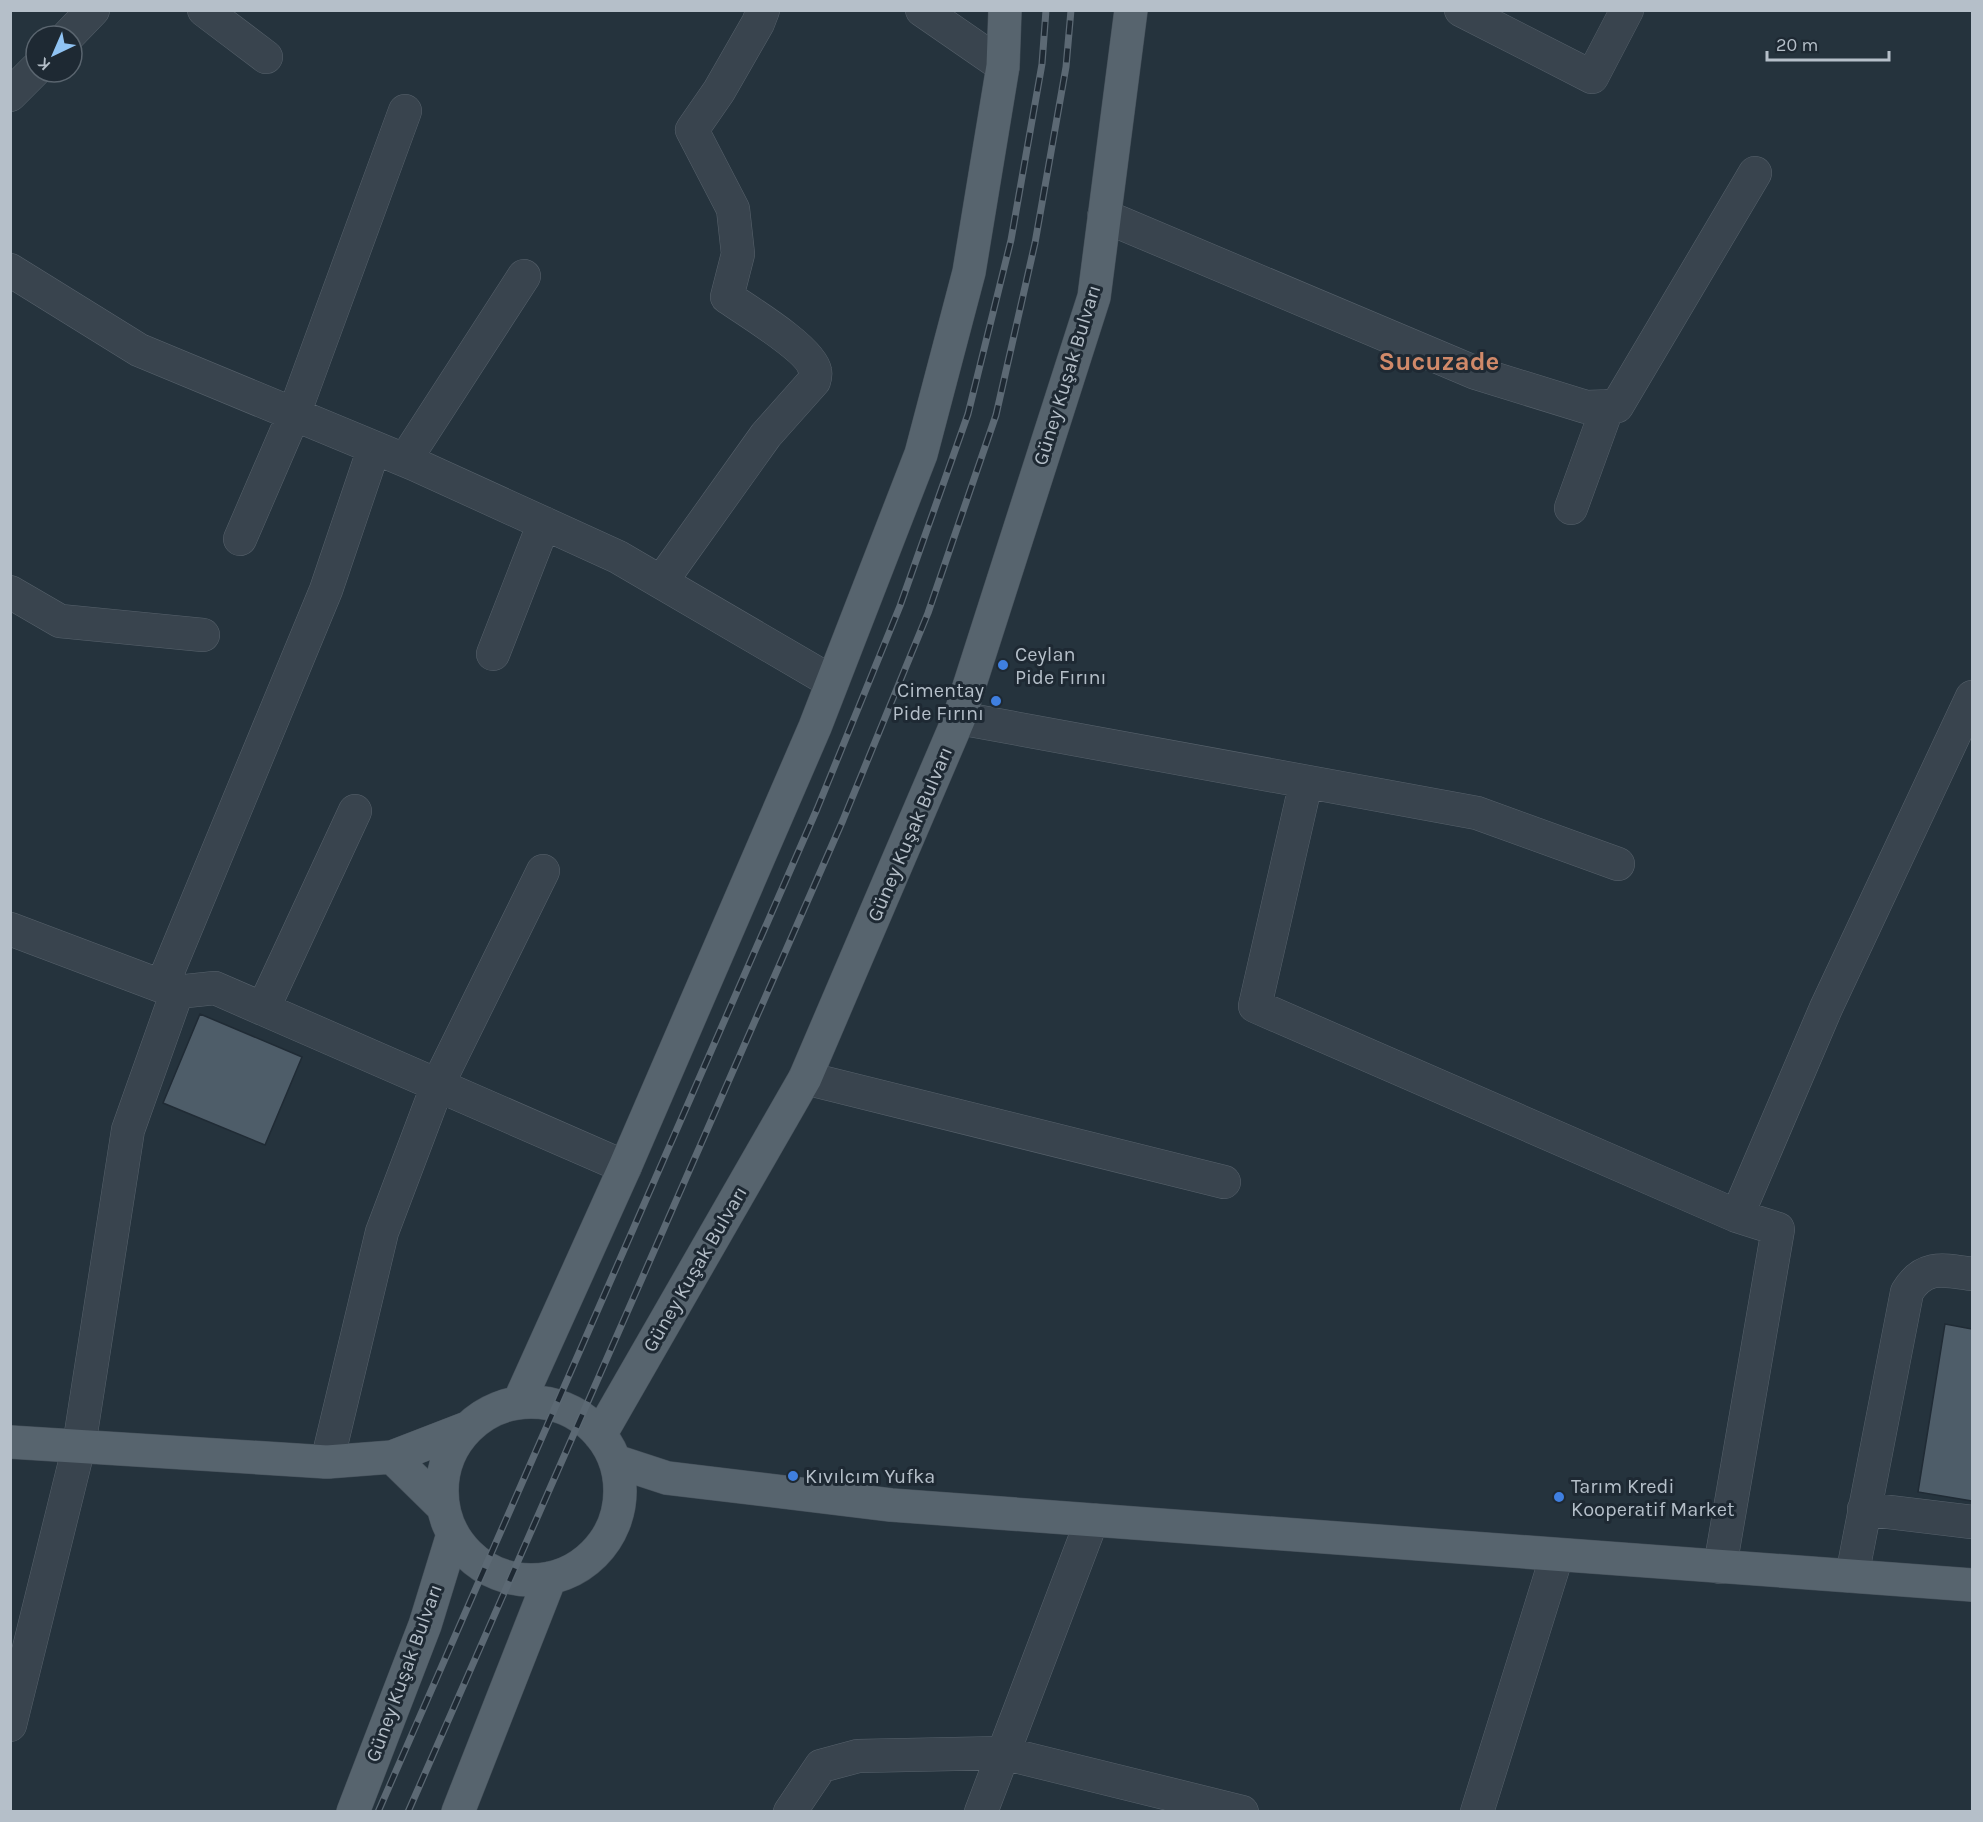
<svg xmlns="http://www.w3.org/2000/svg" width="1983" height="1822" font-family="Karla,sans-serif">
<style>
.building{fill:#4e5d69;stroke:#202b35;stroke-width:1.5}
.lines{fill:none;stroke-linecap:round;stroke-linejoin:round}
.minor-casing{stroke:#57626c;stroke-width:34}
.major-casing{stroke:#45505a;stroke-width:34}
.minor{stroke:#39444e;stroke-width:33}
.major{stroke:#57646e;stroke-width:33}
.rail-casing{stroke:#5c6974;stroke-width:7}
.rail{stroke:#1e2933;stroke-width:4.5;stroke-dasharray:14;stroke-linecap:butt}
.shop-dot{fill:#3f7fe0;stroke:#1e2933;stroke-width:2}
.labels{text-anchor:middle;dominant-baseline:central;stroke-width:6;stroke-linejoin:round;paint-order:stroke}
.street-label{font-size:20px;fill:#b5bfc9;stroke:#1e2933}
.poi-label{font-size:20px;fill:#b5bfc9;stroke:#1e2933;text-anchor:start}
.district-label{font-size:26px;font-weight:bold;fill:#d08969;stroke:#1e2933}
</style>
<rect width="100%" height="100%" fill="#25333d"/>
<path class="building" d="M200,1014l102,43 -37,88 -102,-42z
M1945,1324l27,5v172l-54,-9z"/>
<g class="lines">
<defs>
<path id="minor" d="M204,10l62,47
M922,10l81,56
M1461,10l131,67 35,-67
M68,36l25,-26
M10,95l26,-26
M1104,216l372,157 110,34 31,-1 138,-233
M10,270l129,80 275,114 204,93 214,125
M405,460l119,-184
M1571,508l37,-102
M240,539l54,-125 111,-303
M661,582l105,-147 48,-54c1,-3 2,-6 1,-10 -3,-21 -69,-61 -88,-74l11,-43 -5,-45 -41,-79 27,-39 39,-68 5,-13
M10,592l50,29 143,14
M493,654l51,-131
M959,718l518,95 141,51
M1306,782l-51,224 482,210 41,13 -58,338
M10,929l167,63 38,-4 410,179
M162,986l164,-396 48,-142
M263,1009l92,-198
M805,1078l419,104
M1737,1216l89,-208 146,-311
M327,1462l55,-230 56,-148 105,-213
M1864,1509l108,13
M1852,1576l55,-284c17,-28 37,-22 65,-18
M10,1725l69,-279 49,-316 49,-138
M790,1812l31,-46 37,-10 145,-3 239,59
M981,1812l111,-292
M1477,1812l80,-257"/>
<path id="major" d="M519,1402l106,-235 190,-440 106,-273 48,-182 34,-206 2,-56
M442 1491a89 89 0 1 1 178 0a89 89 0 1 1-178 0Z
M600,1435l205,-357 154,-360 135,-421 37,-287
M10,1442l317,20 65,-5 75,-29
M392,1457l51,50
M615,1461l52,17 224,27 1081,80
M353,1812l72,-187 28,-91
M458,1812l92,-234"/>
</defs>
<use href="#minor" class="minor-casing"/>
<use href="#major" class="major-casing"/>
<use href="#minor" class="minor"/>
<use href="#major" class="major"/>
<defs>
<path id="rail" d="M378,1812l439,-1003 83,-203 68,-192 43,-174 31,-176 4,-54
M408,1812l435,-992 85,-207 68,-198 39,-172 31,-176 5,-57"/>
</defs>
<use href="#rail" class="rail-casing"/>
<use href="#rail" class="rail"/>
</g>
<g class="shop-dot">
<circle cx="1003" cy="665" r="6"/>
<circle cx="996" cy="701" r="6"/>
<circle cx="793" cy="1476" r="6"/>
<circle cx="1559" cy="1497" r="6"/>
</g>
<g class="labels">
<g class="street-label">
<text transform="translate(1067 375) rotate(-73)">Güney Kuşak Bulvarı</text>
<text transform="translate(910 834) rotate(-67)">Güney Kuşak Bulvarı</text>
<text transform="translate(695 1269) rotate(-60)">Güney Kuşak Bulvarı</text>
<text transform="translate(404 1673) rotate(-70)">Güney Kuşak Bulvarı</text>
</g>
<g class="poi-label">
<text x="1015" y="654">Ceylan<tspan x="1015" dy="23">Pide Fırını</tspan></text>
<text x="984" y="690" text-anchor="end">Cimentay<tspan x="984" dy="23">Pide Fırını</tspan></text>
<text x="805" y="1476">Kıvılcım Yufka</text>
<text x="1571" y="1486">Tarım Kredi<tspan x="1571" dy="23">Kooperatif Market</tspan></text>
</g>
<g class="district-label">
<text x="1439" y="361">Sucuzade</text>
</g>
</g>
<rect width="1983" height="1822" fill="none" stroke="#b5bfc9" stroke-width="24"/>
<g transform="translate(54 54) rotate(224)"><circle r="28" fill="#1e2933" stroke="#5a656f" stroke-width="1.5"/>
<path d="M0-4.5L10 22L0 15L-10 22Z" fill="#90c3f3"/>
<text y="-9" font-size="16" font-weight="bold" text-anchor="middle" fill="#b5bfc9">K</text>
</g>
<path d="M1767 51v9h122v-9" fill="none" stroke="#b5bfc9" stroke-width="3"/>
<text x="1776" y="51" font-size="18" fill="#b5bfc9" stroke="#1e2933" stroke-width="4.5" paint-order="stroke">20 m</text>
</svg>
